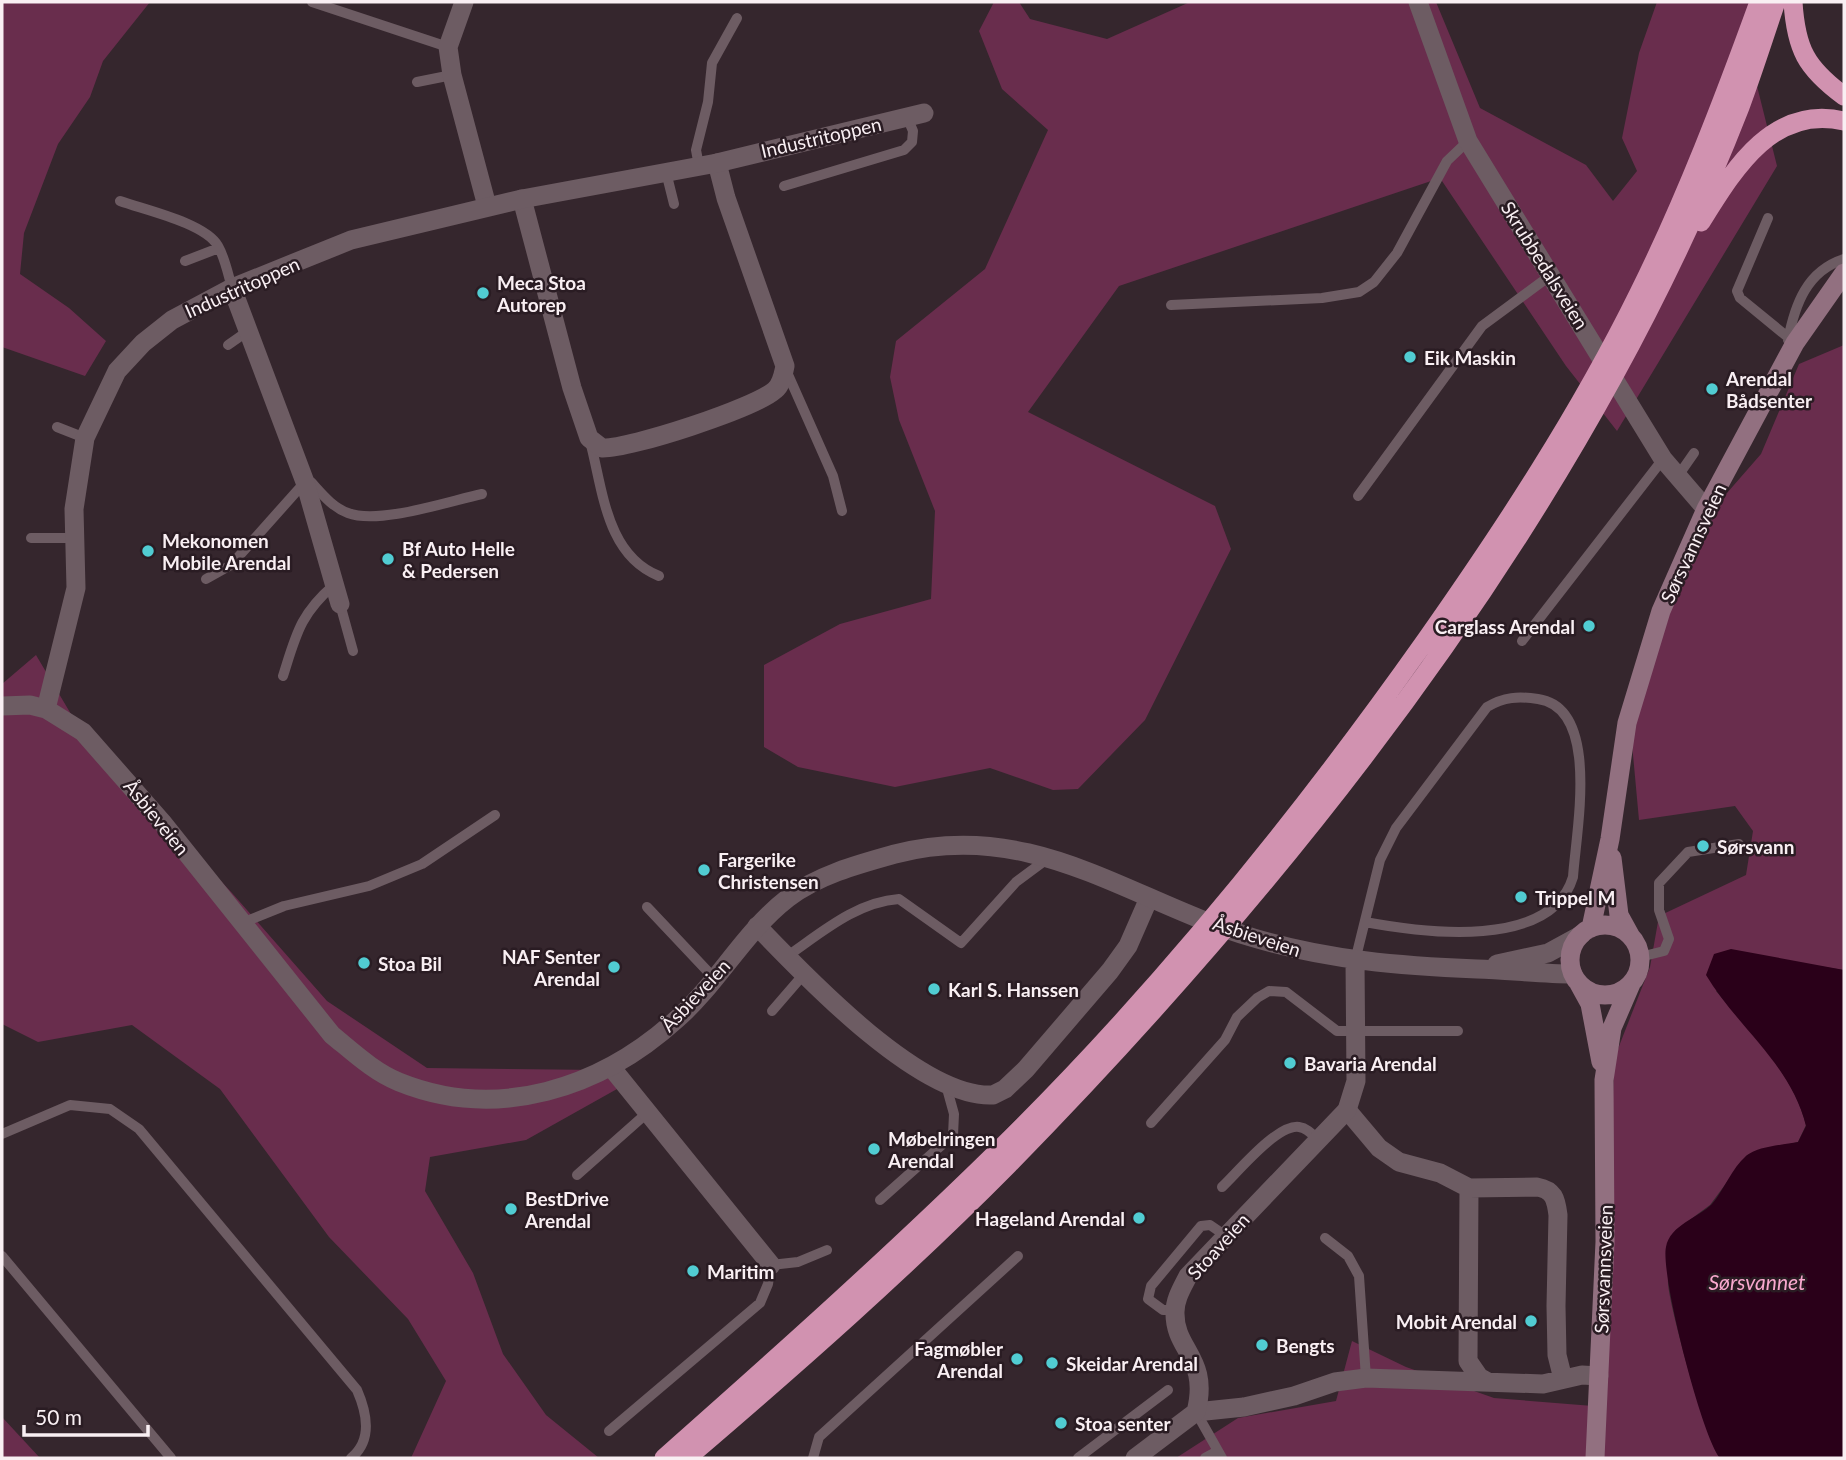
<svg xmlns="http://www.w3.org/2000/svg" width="1846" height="1460" font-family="Lato,sans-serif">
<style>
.green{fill:#692d4d}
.water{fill:#2a0019}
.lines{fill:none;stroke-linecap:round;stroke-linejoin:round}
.service{stroke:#6d5c63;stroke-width:10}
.minor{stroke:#6d5c63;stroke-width:19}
.tertiary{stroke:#6d5c63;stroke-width:19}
.secondary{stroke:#927080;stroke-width:19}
.trunk{stroke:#d192b0;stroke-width:19}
.poi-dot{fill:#51ccd2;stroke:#2a1c23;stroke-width:2.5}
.labels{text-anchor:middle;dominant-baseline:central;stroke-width:5;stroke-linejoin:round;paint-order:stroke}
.street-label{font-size:19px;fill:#f9eff3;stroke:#2a1c23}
.poi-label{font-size:19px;font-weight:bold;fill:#f9eff3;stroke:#2a1c23;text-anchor:start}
.water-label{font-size:21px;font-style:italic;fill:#f8a8ce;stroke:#2a1c23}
</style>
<rect width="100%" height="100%" fill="#35262d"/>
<path class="green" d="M2,2h148l-47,59 -13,36 -32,47 -34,89 -4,41 49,34 37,33 -21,35 -83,-29z
M994,2h25l11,17 77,20 83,-37h246l44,106 106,57 27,36 24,-30 -15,-33 17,-85 18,-51h124l-26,76 22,88 -160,265 -51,-65 -126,-188 -321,108 -91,126 187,94 16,43 -86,171 -67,69 -25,1 -63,-22 -95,19 -97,-20 -34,-20v-82l76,-41 91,-25 4,-88 -36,-91 -9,-43 6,-36 89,-72 63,-139 -46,-41 -23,-58z
M1844,345v625l-52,-8 -76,29c34,41 77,82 90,134l-8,17 -51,13 -37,50 -34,25c-3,16 -9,36 -8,53 1,23 39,160 52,175h-544l62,-40 98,-17 16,-60 54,26 88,31 99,8 16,-155 5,-192 36,-92 9,-51 87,-41 7,-44 -18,-25 -96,14 -8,-87 55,-193 75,-86 38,-90z
M36,655l45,76 151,162 95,108 100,67 176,2 14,19 -91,51 -96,17 -5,34 48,82 30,81 43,61 53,43h-188l35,-77 -38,-62 -79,-82 -109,-148 -88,-64 -94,17 -36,-18v-340z
M2,1417l38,41h-38z"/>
<path class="water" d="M1731,949l113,21v488h-124c-18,-21 -60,-184 -54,-211 4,-22 32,-29 46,-43 12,-14 20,-36 34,-48 12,-10 37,-11 52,-14l8,-16c-15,-62 -69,-99 -100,-151l8,-21z"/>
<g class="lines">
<path class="service" d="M312,2l136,45
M417,82l35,-7
M699,166l-3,-16 12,-48 4,-39 25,-45
M666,172l8,32
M784,186l120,-36 8,-8 1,-11 -6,-14
M120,201c25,9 85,22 98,45 7,12 10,28 14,42
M1768,218l-31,73 3,7 55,45
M185,261l34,-13
M1171,305l151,-7 37,-6 15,-10 23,-29 50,-92 21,-20
M1788,340c7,-36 19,-69 56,-81
M228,345l20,-14
M786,370l47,106 9,35
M57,427l28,11
M590,441c13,49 16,114 69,135
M1678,476l16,-23
M1358,496l124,-170 69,-51
M31,538h44
M206,579l25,-14 74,-83h6c11,12 21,25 37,31 31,12 101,-12 134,-19
M340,604l13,47
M1522,641l141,-182
M283,676c13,-41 17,-62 51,-91
M647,907l66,70
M242,923l42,-17 85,-20 53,-22 73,-49
M786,957c35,-24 70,-55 113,-58l62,44 55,-61 31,-23
M1640,957l24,-6 5,-12 -10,-29v-27l29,-31 51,-8
M1355,961l25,-101 16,-32 91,-121c17,-10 31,-11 51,-8 63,9 38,132 35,178 -22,73 -149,56 -208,45
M772,1011l32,-37
M1151,1123l74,-83 12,-23 20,-19 12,-7 17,1 51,39h121
M2,1134l68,-29 40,4 29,20 218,261c10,23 16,50 -6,68
M577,1175l70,-62
M1222,1187c16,-15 55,-63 77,-60 8,1 13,7 18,12
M880,1200l73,-65 1,-21 -8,-29
M1325,1238l23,18 11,20 7,102
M2,1256l169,202
M1175,1310h-12l-15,-11 3,-13 50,-60 9,-1 16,11
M1196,1412l26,46
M609,1431l151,-128 8,-19 3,-19 27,-3 29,-12
M813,1458l6,-21 199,-181
M1078,1458l90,-68
M1205,1458l13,-7"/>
<path class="minor" d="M464,2l-16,45 4,28 35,131
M1418,2l50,139 195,318 43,50
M522,199l50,189 17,50 13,10c28,1 153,-40 173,-58 7,-6 8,-15 10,-24l-59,-168 -9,-35
M232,288l73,194 35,122
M757,926c48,50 164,173 236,169l12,-6 21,-20 84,-98 18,-25 21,-48
M611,1067l160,198
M1347,1110l32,38 20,14 41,11 29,15
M1488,1382l-9,-5 -11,-16 1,-173 68,-1c17,3 19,12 21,28l-2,91 1,49 6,24
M1196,1412l48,-5 50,-11 41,-14 31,-4 177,6 39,-9 17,1"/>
<path class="tertiary" d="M2,706l28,-1 16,4 37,23 79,90 170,213c21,17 42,37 67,47 99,40 202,6 278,-63 41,-36 67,-87 111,-121 30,-23 71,-34 107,-44 139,-36 234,47 359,84 74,22 147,28 223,31 32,1 64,5 96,5
M46,709l30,-121 -2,-79 11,-71 32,-67 26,-28 29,-23 60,-32 119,-48 171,-41 195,-36 207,-50
M1497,964l51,-11 33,-18
M1135,1458l61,-46c14,-55 -22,-61 -21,-100 0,-13 7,-24 13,-36l159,-166 9,-29 -1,-120"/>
<path class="secondary" d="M1612,858l7,57 11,20
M1570 960a35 35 0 1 1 70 0a35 35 0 1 1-70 0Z
M1591,928l19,-89 17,-116 34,-112 45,-102 89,-166 49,-70
M1579,984l11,20 11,58
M1595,1458l10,-216 -1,-162 8,-52 19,-44"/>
<path class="trunk" d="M1793,2c3,47 13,66 51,94
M1701,222c32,-51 71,-118 143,-101
M664,1458c113,-100 226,-201 334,-307 159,-156 300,-330 428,-511 78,-111 153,-225 213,-347 47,-95 84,-192 120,-291
M687,1458c110,-94 219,-190 321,-293 295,-301 578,-663 732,-1058 13,-35 24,-70 36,-105"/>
</g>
<g class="poi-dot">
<circle cx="483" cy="293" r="7"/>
<circle cx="1410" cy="357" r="7"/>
<circle cx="1712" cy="389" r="7"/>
<circle cx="148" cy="551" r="7"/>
<circle cx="388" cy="559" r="7"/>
<circle cx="1589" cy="626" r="7"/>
<circle cx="1703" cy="846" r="7"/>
<circle cx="704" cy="870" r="7"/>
<circle cx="1521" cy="897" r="7"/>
<circle cx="364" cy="963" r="7"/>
<circle cx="614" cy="967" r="7"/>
<circle cx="934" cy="989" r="7"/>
<circle cx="1290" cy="1063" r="7"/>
<circle cx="874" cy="1149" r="7"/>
<circle cx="511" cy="1209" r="7"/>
<circle cx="1139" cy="1218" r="7"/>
<circle cx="693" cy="1271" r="7"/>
<circle cx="1531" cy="1321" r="7"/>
<circle cx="1262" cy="1345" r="7"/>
<circle cx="1017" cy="1359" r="7"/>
<circle cx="1052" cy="1363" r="7"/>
<circle cx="1061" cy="1423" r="7"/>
</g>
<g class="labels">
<g class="street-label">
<text transform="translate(821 137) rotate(-13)">Industritoppen</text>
<text transform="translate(1545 265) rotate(58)">Skrubbedalsveien</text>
<text transform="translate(242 287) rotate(-24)">Industritoppen</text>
<text transform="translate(1693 543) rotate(-65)">Sørsvannsveien</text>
<text transform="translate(157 817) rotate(51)">Åsbieveien</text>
<text transform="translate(1257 936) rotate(18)">Åsbieveien</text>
<text transform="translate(695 995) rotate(-47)">Åsbieveien</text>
<text transform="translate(1218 1246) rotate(-48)">Stoaveien</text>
<text transform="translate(1603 1269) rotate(-88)">Sørsvannsveien</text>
</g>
<g class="poi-label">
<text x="497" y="282">Meca Stoa<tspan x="497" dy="22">Autorep</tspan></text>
<text x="1424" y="357">Eik Maskin</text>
<text x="1726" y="378">Arendal<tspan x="1726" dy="22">Bådsenter</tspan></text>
<text x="162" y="540">Mekonomen<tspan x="162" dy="22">Mobile Arendal</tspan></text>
<text x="402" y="548">Bf Auto Helle<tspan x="402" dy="22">&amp; Pedersen</tspan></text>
<text x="1575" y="626" text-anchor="end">Carglass Arendal</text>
<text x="1717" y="846">Sørsvann</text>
<text x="718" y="859">Fargerike<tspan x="718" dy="22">Christensen</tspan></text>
<text x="1535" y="897">Trippel M</text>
<text x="600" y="956" text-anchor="end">NAF Senter<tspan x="600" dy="22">Arendal</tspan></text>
<text x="378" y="963">Stoa Bil</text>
<text x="948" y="989">Karl S. Hanssen</text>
<text x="1304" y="1063">Bavaria Arendal</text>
<text x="888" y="1138">Møbelringen<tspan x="888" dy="22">Arendal</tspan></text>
<text x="525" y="1198">BestDrive<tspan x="525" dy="22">Arendal</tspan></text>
<text x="1125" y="1218" text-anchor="end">Hageland Arendal</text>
<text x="707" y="1271">Maritim</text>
<text x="1517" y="1321" text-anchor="end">Mobit Arendal</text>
<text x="1276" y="1345">Bengts</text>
<text x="1003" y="1348" text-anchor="end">Fagmøbler<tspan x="1003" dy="22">Arendal</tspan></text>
<text x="1066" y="1363">Skeidar Arendal</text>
<text x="1075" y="1423">Stoa senter</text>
</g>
<g class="water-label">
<text x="1757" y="1281">Sørsvannet</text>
</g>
</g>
<rect width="1846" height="1460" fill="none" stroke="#f9eff3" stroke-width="7"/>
<path d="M24 1425v10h124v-10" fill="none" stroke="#f9eff3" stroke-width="3.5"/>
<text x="35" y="1425" font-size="21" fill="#f9eff3" stroke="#2a1c23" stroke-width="5" paint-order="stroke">50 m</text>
</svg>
